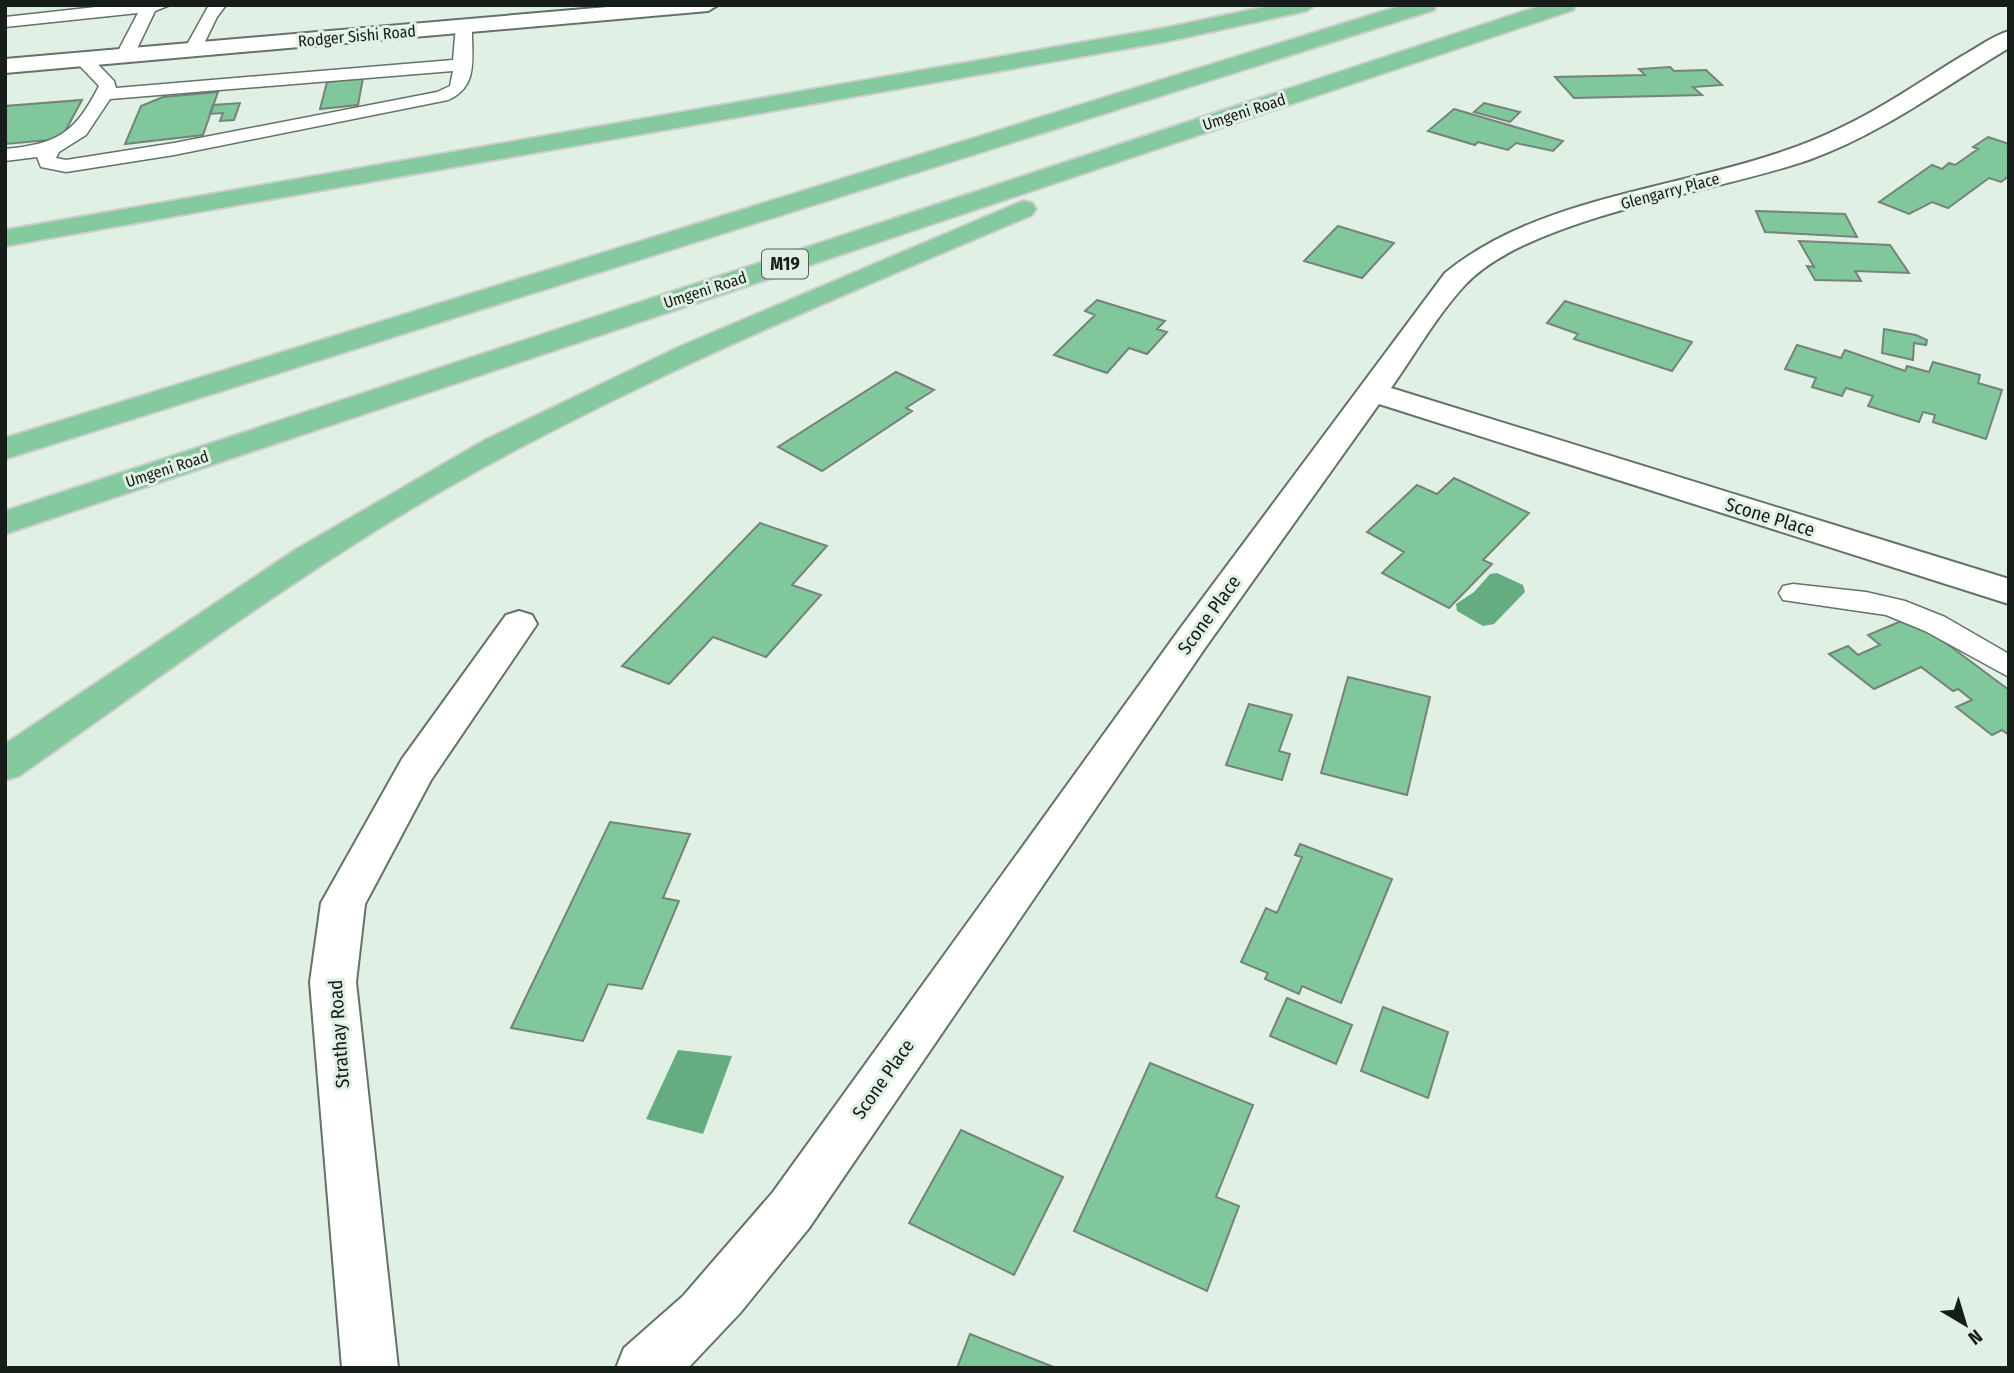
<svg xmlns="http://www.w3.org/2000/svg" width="2014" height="1373" font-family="'Fira Sans Condensed',sans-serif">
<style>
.water{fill:#65ac81}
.building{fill:#80c79b;stroke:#75837a;stroke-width:2}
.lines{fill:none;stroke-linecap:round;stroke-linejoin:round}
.lane-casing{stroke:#647268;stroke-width:3}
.street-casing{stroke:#647268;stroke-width:4}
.secondary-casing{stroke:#647268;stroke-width:4}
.highway-casing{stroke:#cccdcc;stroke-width:4}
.lane{fill:#fff;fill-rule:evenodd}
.street{fill:#fff;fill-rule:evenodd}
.secondary{fill:#fff;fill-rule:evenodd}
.highway{fill:#85ca9f;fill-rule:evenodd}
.labels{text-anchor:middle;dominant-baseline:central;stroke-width:6;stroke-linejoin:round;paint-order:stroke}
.far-street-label{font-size:16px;fill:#171d19;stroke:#e0f0e5}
.shield{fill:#e0f0e5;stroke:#535c56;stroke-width:2}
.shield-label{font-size:18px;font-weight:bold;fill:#171d19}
.street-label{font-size:19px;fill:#171d19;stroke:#e0f0e5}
</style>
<rect width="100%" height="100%" fill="#e0f0e5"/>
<path class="water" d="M1497,573l26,12 2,7 -31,32 -11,2 -26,-15 -1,-7 18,-12 16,-18z
M678,1050l54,6 -29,78 -57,-15z"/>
<path class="building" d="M1670,67l4,4 32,-1 16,15 -29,2 9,8 -128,3 -19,-21 90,-2 -6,-6z
M363,78l-5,27 -38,4 7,-27z
M218,92l-15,43 -78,9 16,-38 22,-9z
M82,100l-21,39 -56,5v-38z
M240,103l-6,17 -14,1 3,-8 -13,1 3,-9z
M1484,103l36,9 -10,10 -36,-10z
M1454,109l109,32 -10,10 -37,-8 -8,7 -30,-8 -3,3 -47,-14z
M1988,137l21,7v32l-8,6 -12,-4 -41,30 -16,-6 -23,12 -30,-12 53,-37 10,4 7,-6 6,2 23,-16 -5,-2z
M1756,211l89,3 12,23 -92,-5z
M1338,226l56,17 -32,35 -58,-17z
M1799,241l91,4 19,28 -54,-2 6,10 -46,-1 -8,-14 7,1z
M1097,300l68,21 -8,8 10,3 -20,22 -18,-6 -22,25 -53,-18 41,-40 -10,-4z
M1565,301l127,41 -20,29 -98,-32 4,-5 -31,-11z
M1884,329l32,6 11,5 -1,5 -12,-2 -1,17 -31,-7z
M1797,345l44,13 4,-8 60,21 2,-5 22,6 4,-10 47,13 -2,8 24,7 -16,49 -53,-17 2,-7 -12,-3 -4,10 -51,-16 5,-10 -27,-8 -4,8 -30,-9 4,-9 -31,-9z
M896,372l38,18 -28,18 6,3 -90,60 -44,-24z
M1454,478l75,35 -46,47 9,4 -43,44 -67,-35 22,-21 -37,-20 50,-47 20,9z
M760,523l67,23 -35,39 29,10 -55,62 -53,-20 -44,47 -47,-18z
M1911,617l98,73v45l-7,-5 -10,5 -36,-28 16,-7 -14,-11 -5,2 -32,-24 -47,22 -45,-35 19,-8 10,9 22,-10 -12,-10z
M1348,677l82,20 -23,98 -86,-22z
M1249,704l43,11 -13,36 11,3 -8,26 -56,-15z
M610,822l80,12 -27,64 16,3 -37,88 -34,-5 -25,57 -72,-13z
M1300,844l92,35 -51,124 -39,-17 -3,8 -34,-15 3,-6 -27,-11 25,-54 11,5 25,-56 -7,-2z
M1287,998l65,27 -16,39 -66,-28z
M1383,1007l65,25 -20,66 -67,-27z
M1150,1063l103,42 -37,92 23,9 -32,85 -133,-60z
M961,1130l102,47 -49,98 -105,-52z
M970,1334l86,34h-99z"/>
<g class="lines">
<defs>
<path id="lane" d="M114,5h56l-15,6 -21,44 -9,5 -9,-5 22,-42 -133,14v-10z
M209,5h17l-9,12 -18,37h-12l-3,-4z
M464,21l8,5c-1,30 8,60 -24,74l-274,55 -108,17 -25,-5 -4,-10 -32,4v-12c53,-5 70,-16 94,-63l-22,-23 -3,-4 3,-4h12l25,26 2,7 337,-28 3,-34zM453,71l-3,15 -13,6 -263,51 -108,17 -10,-2 3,-6 27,-17 24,-36z
M1793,584l73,8 39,9 40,16 64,37v23l-84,-46 -39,-16 -103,-15 -4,-7 4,-7z"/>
<path id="street" d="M2009,31v17c-64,38 -128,86 -198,111 -92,33 -282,57 -346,126 -28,30 -50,69 -74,103l618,191v25l-630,-200 -174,244 -396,580 -69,85 -52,55h-72l8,-20 59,-52 90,-104 406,-562 266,-357c106,-87 271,-84 393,-144 43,-20 83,-48 124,-73 15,-8 30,-20 47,-25z
M519,611l13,4 5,9 -106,156 -66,124 -9,78 42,386h-56l-32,-386 11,-79 81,-144 104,-144z"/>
<path id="secondary" d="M631,5h87l-10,6 -703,62v-14z"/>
<path id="highway" d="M1274,5h42l-10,6 -142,31 -1159,204v-16l1159,-202z
M1403,5h33l-2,5 -1429,449v-21z
M1543,5h32l-2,5 -1568,524v-23z
M1023,201l9,2 4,6 -4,6c-198,84 -399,166 -587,274 -148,85 -286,189 -426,287l-14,4v-36l290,-194 190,-110 196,-94z"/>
</defs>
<use href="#lane" class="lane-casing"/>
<use href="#street" class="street-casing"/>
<use href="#secondary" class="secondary-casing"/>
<use href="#highway" class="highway-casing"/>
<use href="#lane" class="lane"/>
<use href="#street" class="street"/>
<use href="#secondary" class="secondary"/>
<use href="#highway" class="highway"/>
</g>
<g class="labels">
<g class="far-street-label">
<text transform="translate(357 36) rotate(-5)">Rodger Sishi Road</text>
<text transform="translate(1244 112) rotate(-18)">Umgeni Road</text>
<text transform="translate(1670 191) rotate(-15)">Glengarry Place</text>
<text transform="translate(705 290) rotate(-18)">Umgeni Road</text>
<text transform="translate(167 469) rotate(-18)">Umgeni Road</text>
</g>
<rect class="shield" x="762" y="249.5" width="46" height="29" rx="5"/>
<g class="shield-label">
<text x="785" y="264">M19</text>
</g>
<g class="street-label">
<text transform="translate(1770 517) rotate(17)">Scone Place</text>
<text transform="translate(1209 615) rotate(-54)">Scone Place</text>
<text transform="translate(339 1034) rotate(-94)">Strathay Road</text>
<text transform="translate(883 1079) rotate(-55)">Scone Place</text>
</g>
</g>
<rect width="2014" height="1373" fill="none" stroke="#171d19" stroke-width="14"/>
<g transform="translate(1965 1324) rotate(142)" stroke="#e0f0e5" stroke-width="5" paint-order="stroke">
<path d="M0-5L12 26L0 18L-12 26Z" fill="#171d19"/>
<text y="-10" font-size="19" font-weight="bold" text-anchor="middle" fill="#171d19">N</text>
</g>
</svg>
